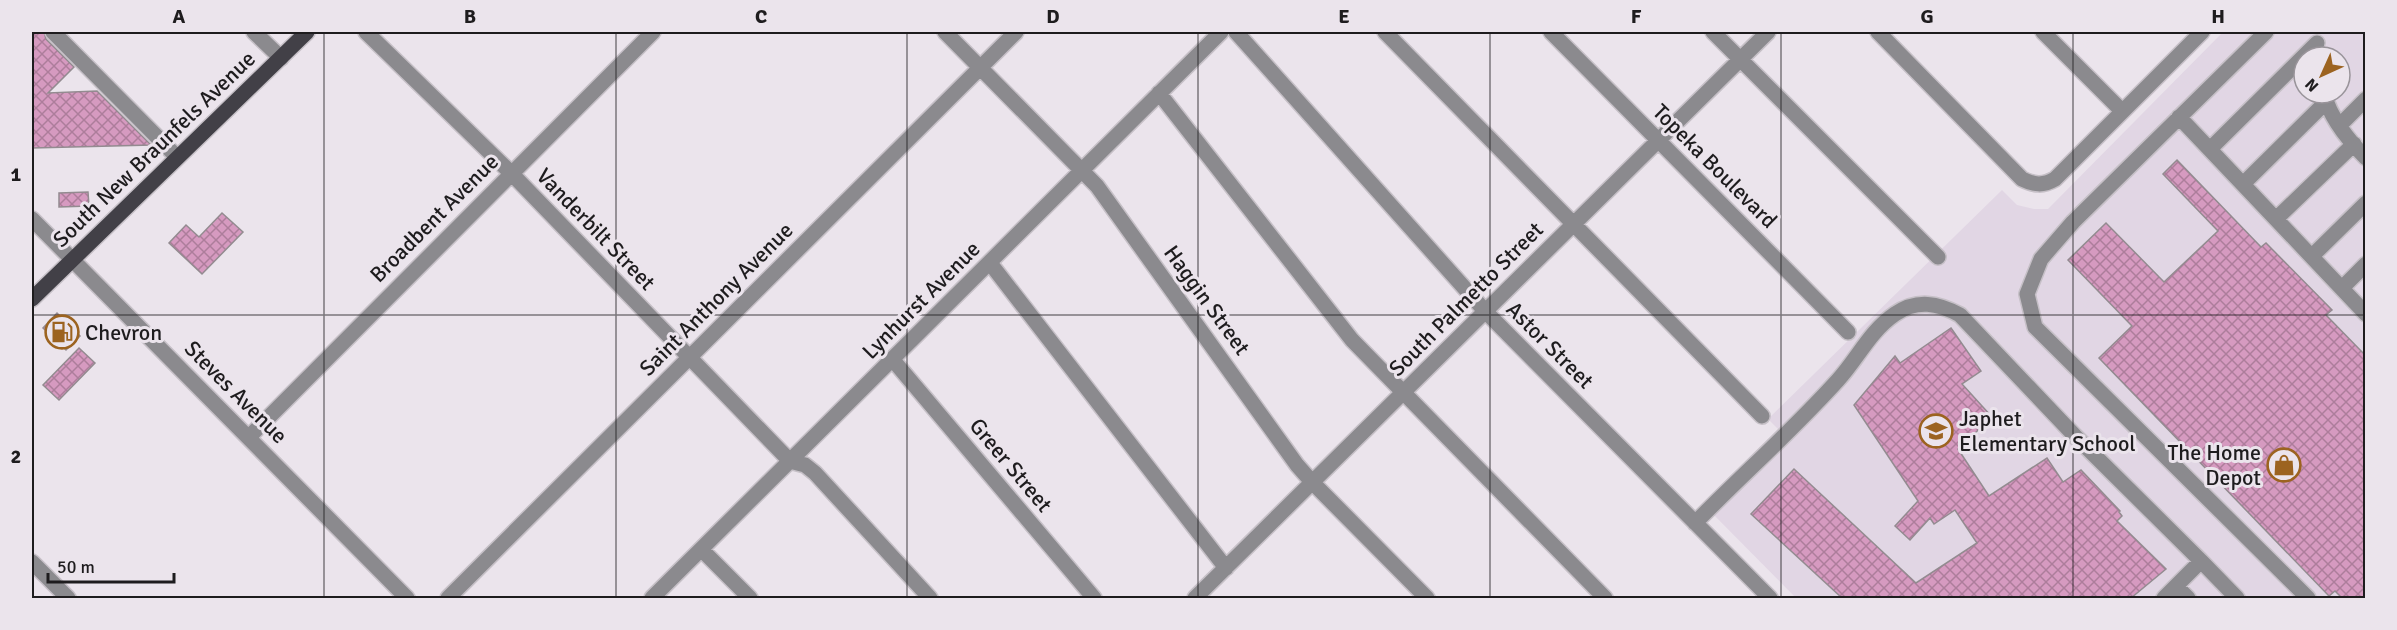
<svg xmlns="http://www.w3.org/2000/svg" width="2397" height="630" font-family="Signika,sans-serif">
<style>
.built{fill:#e1d6e4;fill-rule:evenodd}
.building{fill:url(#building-cross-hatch);stroke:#938b90;stroke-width:1.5}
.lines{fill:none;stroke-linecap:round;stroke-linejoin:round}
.minor-casing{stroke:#c6c0c7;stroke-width:18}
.major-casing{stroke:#c6c0c7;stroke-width:18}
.minor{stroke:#8b8a8e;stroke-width:15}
.major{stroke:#424047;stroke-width:15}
.grid{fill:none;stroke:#1e1c1e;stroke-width:1.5;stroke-opacity:0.55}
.labels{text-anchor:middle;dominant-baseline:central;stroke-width:6;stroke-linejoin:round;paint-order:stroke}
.street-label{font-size:22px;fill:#1e1c1e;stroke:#ebe4ec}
.poi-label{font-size:22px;fill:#1e1c1e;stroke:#ebe4ec;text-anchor:start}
.neatline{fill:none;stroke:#1e1c1e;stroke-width:2}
.grid-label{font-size:20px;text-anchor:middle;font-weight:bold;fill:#1e1c1e}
</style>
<defs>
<pattern id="building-cross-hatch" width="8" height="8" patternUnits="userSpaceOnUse" patternTransform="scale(1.5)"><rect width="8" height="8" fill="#d69ac0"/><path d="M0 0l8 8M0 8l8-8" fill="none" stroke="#ad7d9b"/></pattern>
</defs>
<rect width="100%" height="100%" fill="#ebe4ec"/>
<path class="built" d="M2223,32h142v566h-569l-87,-88 75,-75 -16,-16 234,-229 15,15 17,4h14zM2304,57h36v36h-36z"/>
<path class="building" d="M32,32h12l2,7 28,28 -26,26 49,-2 54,54 -119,3z
M2177,160l84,87 5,-4 66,67 -6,5 40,41v242h-24l-7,-7 -6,5 -230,-238 33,-32 -64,-66 38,-37 58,59 54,-51 -55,-57z
M88,192l1,14 -30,1v-14z
M222,213l21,19 -41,42 -33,-31 17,-18 13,12z
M57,313l23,23 -14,14 -23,-22z
M1951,328l30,43 -19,13 30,33 -34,32 31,47 58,-38 16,24 18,-12 39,41 -1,1 3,4 -5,5 49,48 -35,29h-289l-91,-84 43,-45 122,114 61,-40 -22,-33 -21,14 -4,-6 -20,22 -15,-14 23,-25 -64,-96 41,-49 5,7z
M79,348l16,15 -36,37 -16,-15z"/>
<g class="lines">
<defs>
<path id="minor" d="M53,32l124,125
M254,32l27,26
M366,32l145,141 279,288 15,4 10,8 115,125
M945,32l152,154 200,279 15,17 115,116
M1236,32l249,279 285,287
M1385,32l377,384
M1551,32l297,300
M1713,32l225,225
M1878,32l144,147c12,6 21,7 33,0l147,-147
M2043,32l79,79
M2266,32l-193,190 -32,37 -14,35 8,33 273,271
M1159,93l193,247 253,258
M2324,93c5,23 25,48 42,65
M2179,117l187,197
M2340,125l26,-26
M2210,149l107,-106
M2243,184l83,-82
M32,219l375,379
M2276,219l78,-75
M2312,256l54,-53
M990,263l236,305
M2342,288l24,-24
M893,360l201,238
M249,437l404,-405
M1695,523c47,-48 98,-93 143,-143 20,-22 32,-49 57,-66 22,-15 43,-11 65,1l115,121 126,125
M702,550l48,48
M32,562l36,36
M2176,586l12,12
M448,598l568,-566
M652,598l569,-566
M1195,598l573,-566
M2164,598l37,-37 36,37"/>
<path id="major" d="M32,299l275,-267"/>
</defs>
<use href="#minor" class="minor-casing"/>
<use href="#major" class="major-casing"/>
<use href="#minor" class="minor"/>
<use href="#major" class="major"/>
</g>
<path class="grid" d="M324,32v566M616,32v566M907,32v566M1198,32v566M1490,32v566M1781,32v566M2073,32v566M32,315h2334"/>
<defs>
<symbol id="fuel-ring" viewBox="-11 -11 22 22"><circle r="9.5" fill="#ebe4ec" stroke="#9c6320" stroke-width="1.5"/><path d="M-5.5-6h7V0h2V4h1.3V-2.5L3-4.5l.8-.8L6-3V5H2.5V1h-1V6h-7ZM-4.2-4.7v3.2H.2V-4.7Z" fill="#9c6320"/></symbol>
<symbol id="school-ring" viewBox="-11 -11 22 22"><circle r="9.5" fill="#ebe4ec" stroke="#9c6320" stroke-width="1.5"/><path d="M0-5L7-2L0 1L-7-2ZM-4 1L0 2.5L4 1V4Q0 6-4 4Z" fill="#9c6320"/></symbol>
<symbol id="shop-ring" viewBox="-11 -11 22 22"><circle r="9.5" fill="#ebe4ec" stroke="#9c6320" stroke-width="1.5"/><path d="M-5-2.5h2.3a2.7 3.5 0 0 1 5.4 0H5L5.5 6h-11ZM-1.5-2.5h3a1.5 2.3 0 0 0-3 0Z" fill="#9c6320"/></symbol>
</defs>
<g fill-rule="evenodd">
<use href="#fuel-ring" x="43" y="313" width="38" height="38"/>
<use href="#school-ring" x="1917" y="412" width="38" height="38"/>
<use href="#shop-ring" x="2265" y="446" width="38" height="38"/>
</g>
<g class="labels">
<g class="street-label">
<text transform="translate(154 149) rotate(-44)">South New Braunfels Avenue</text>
<text transform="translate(1715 166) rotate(45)">Topeka Boulevard</text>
<text transform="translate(434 218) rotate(-45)">Broadbent Avenue</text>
<text transform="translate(596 229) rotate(46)">Vanderbilt Street</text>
<text transform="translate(716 299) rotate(-45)">Saint Anthony Avenue</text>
<text transform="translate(1466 299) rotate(-45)">South Palmetto Street</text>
<text transform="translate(921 300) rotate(-45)">Lynhurst Avenue</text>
<text transform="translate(1207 300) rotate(54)">Haggin Street</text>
<text transform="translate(1550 345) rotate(45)">Astor Street</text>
<text transform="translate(236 392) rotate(45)">Steves Avenue</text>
<text transform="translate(1011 465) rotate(50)">Greer Street</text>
</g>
<g class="poi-label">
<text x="85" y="332">Chevron</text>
<text x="1959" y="418">Japhet<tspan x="1959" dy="25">Elementary School</tspan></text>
<text x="2261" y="452" text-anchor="end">The Home<tspan x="2261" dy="25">Depot</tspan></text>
</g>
</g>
<rect width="2397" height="630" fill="none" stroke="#ebe4ec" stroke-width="66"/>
<g transform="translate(2322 75) rotate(225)"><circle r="28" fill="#ebe4ec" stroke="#99949a" stroke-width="1.5"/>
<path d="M0-4.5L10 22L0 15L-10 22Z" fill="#9c6320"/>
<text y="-9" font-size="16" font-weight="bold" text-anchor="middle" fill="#1e1c1e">N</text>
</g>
<path d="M48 573v9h126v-9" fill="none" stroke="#1e1c1e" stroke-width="3"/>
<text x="57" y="573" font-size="18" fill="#1e1c1e" stroke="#ebe4ec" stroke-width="4.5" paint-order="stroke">50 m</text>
<rect x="33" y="33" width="2331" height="564" class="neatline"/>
<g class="grid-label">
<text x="179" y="23">A</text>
<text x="470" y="23">B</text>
<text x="761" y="23">C</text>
<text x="1053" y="23">D</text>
<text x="1344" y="23">E</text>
<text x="1636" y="23">F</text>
<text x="1927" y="23">G</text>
<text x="2218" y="23">H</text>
<text x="16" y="181">1</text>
<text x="16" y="463">2</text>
</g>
</svg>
